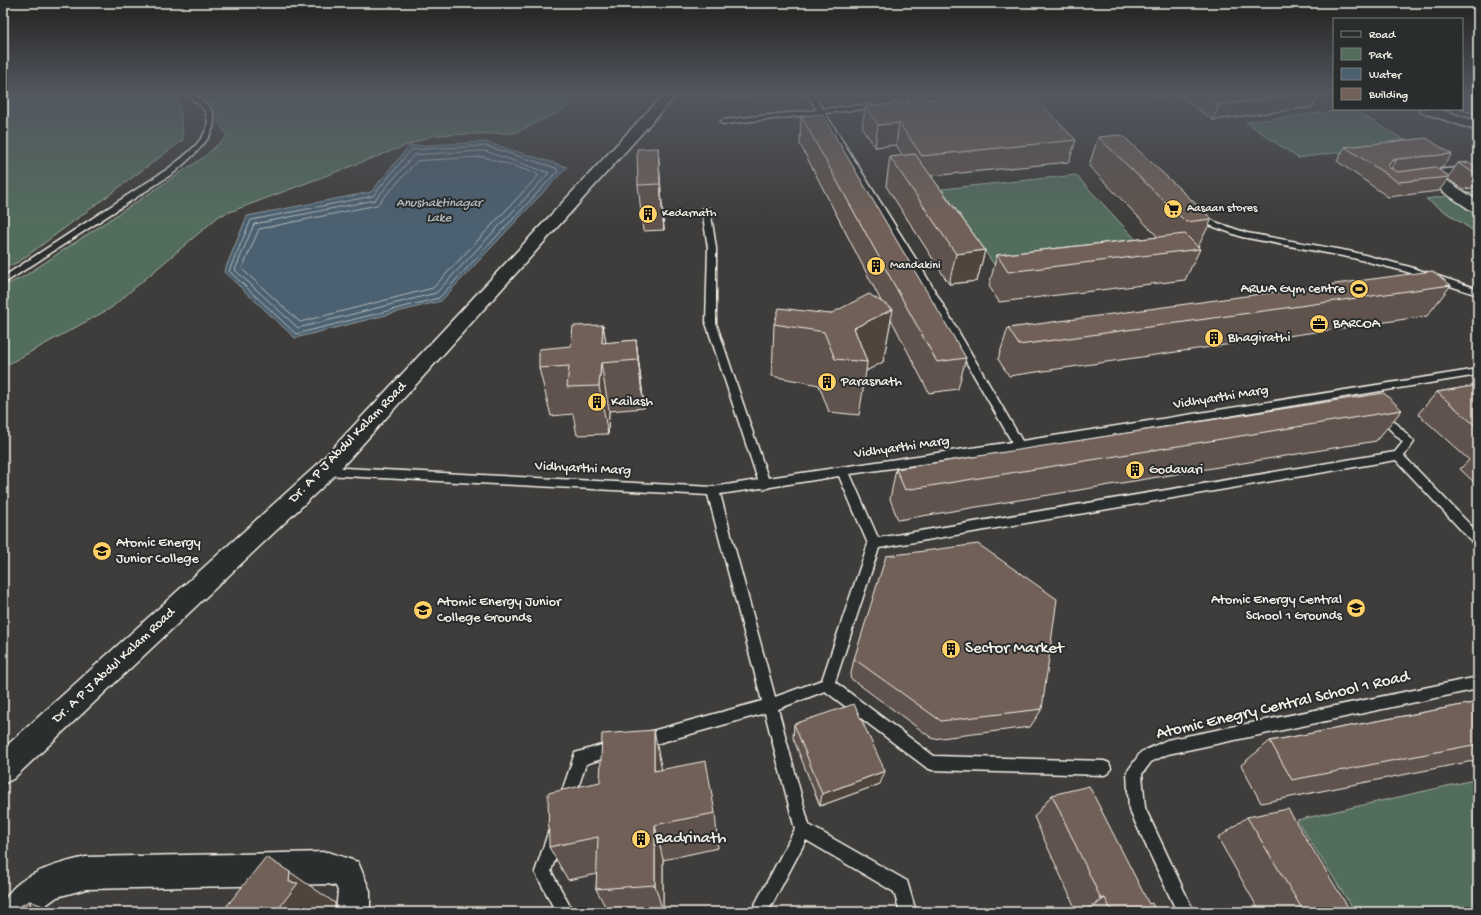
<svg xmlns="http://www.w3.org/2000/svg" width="1481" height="915" font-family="'Gochi Hand',sans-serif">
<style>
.green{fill:#536d5d;stroke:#a4afa2}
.water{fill:#4c616f;stroke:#8f9b9f}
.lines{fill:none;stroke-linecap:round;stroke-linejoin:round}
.shore{stroke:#b1b7b8;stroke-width:1}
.service-casing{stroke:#f4f1e8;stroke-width:3}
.minor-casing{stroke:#f4f1e8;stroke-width:3}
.tertiary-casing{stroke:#f4f1e8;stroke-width:3}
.service{fill:#2a2d2e;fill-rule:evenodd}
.minor{fill:#2a2d2e;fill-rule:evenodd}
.tertiary{fill:#2a2d2e;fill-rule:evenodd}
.wall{fill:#61534d;stroke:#f4f1e8}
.shaded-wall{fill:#4f443e;stroke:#f4f1e8}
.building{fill:#716159;stroke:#f4f1e8}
.labels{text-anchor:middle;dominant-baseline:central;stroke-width:4;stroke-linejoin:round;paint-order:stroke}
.far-poi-label{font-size:12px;fill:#f4f1e8;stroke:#2a2d2e;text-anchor:start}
.far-water-label{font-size:13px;font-style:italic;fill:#b1b7b8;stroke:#2a2d2e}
.poi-label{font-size:14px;fill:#f4f1e8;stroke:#2a2d2e;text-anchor:start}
.street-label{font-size:14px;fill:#f4f1e8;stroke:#2a2d2e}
.near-poi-label{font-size:17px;fill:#f4f1e8;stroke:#2a2d2e;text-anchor:start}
.near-street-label{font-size:17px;fill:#f4f1e8;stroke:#2a2d2e}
</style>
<rect width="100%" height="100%" fill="#3f3d3b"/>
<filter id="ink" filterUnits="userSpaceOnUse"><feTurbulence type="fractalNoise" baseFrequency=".025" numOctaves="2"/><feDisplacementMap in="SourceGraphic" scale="8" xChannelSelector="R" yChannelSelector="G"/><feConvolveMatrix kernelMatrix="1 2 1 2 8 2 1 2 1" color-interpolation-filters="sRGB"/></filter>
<g filter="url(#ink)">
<path class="green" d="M3,94h170l7,14 3,32 -163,121 -17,8z
M203,94h368l-4,14 -52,25 -81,2 -215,81 -108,92 -108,59v-81l20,-9 181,-120 23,-21z
M1353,109l56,34 -111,15 -52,-36z
M1076,175l74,80 -150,18 -58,-84z
M1478,192v42l-52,-35z
M1478,779v133h-123l-58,-92z"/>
<path class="water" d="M486,142l81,25 -126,134 -146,37 -71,-66 23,-56 124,-24 38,-46z"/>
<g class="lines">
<path class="shore" d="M486,146l70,22 2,3 -119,127 -143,36 -67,-63 22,-51 122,-24 38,-46z
M485,151l64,22 -113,120 -138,35 -63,-58 19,-46 121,-24 39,-45z
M484,157l52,16 2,3 -105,112 -133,34 -58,-53 17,-40 118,-24 40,-44z"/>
<defs>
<path id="service" d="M186,94c9,0 15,5 21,11 23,23 -17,53 -32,67l-172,112v-7l166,-109c15,-12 48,-34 36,-57 -4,-7 -14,-11 -19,-17z
M807,94h6l10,15 48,-5 3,2 -3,2 -46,5 97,156 100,172 456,-72v6l-458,75 -170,24 28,64 517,-86 8,-10 -27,-26 -1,-3 1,-3h8l30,32 -10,14 74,77v13l-4,-2 -78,-84 -517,88 -44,134 99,74 170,5 5,2 2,5 -2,5 -5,2 -172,-5 -5,-2 -102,-77 -47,18 31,116 98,56 9,31h-16l-6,-20 -88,-52 -38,72h-17l44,-83 -30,-116 -124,35 -5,-2 -2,-5 2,-5 5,-2 121,-33 -54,-206 -383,-20 -4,-1 -2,-3 2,-3 4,-1 388,20 45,-7 -52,-157 2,-75 -6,-39 4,-2 4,2 6,39v75l52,155 244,-36 -99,-173 -94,-155 -96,10 -3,-2 3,-2 94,-10zM839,476l29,68 -46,136 -47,17 -55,-203 41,-6 4,1 5,-2z
M1152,94h16l-3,2z
M1195,213h6l14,9 32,11 106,19 57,15 68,22v6l-74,-24 -51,-13 -111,-21 -33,-12 -14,-8z
M1478,677v12l-310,65 -17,8 -9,12 3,34 49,104h-17l-48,-103 -2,-37 14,-20 26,-12z
M615,741l5,2 2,5 -2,5 -34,11 -15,44 -5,3 -5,-3 -3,-5 17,-50z
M555,828l6,2 2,6 -12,35 22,41h-17l-21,-40 14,-42z"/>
<path id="minor" d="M1478,166v8l-35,4 35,23v12l-6,-2 -46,-31h-15l-3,-3 3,-3 5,-2z
M328,852l30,10 12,29v21h-34l2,-21 -2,-5 -8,-2 -242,5 -29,8 -21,15h-33c0,-35 56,-49 83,-55z"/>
<path id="tertiary" d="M664,94h13l-344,383 -320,302 -10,5v-35l314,-284z
M1419,109h20l39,13v9l-57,-19z"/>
</defs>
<use href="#service" class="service-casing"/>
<use href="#minor" class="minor-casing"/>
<use href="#tertiary" class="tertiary-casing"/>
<use href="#service" class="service"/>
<use href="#minor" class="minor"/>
<use href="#tertiary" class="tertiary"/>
</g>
<path class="wall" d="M727,94h21l-1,6 -20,-1z
M887,94h37l5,6 147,40 -7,22 -138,14 54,74 -8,31 -28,3 -63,-98 4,-29 13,-1 -7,-11 -21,2 -13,-19 3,-21 28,-3z
M1178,94h142l-7,13 -100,13 -35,-25z
M1462,94h16v21l-18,-6h2z
M801,116l165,242 -8,31 -29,4 -38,-74 -8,43 -17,9 -7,44 -30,-3 -10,-27 -47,-9 2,-52 56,-10 52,-11 -82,-159z
M1098,137l114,82 -14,28 2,2 -15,31 -186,22 -10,-16 8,-31 161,-18 -69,-71z
M1345,147l107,7 -10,14 -5,1 12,7 9,-13 20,5v13l-5,7 -11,1 -14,-10 -9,12 -51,6 -51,-36z
M658,148l6,82 -21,1 -5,-46z
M1451,285l-24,31 -418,60 -11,-17 10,-31z
M603,325l3,18 30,-3 8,68 -35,3 -1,23 -31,1 -4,-21 -22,2 -12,-48z
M1478,385v101l-18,-17 9,-9 -51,-46 19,-22z
M1402,410l-26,31 -478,79 -8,-21 6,-30z
M854,659l188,50 -12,18 -97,12 -83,-61z
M1478,702v58l-217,43 -20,-38 29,-24z
M794,724l86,60 -60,22 -27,-68z
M662,770l53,43 3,35 -55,12v52h-55l-12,-23 1,-15 -29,6 -19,-33z
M1052,795l97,109 7,8h-79l-43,-95z
M1247,817l104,95h-91l-42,-74z"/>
<path class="shaded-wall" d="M1303,94h17l-7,13 -100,13 6,-15z
M899,123l-3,22 -21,2 3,-22z
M658,148l3,45 3,37 -4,-46z
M1397,159l-9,15 -4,-1 7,-12z
M985,250l-8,31 -28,3 7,-30z
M893,309l-10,53 -17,9 1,-9 -13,-34z
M603,325l6,37 -7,-19z
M636,340l6,48 2,20 -6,-48z
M601,363l8,48 -1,23 -9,-48z
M654,730l8,41h-8z
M885,771l-5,13 -60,22 2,-12z
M655,825l8,35v52l-8,-27z
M290,872l45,31v5l5,4h-64l13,-30z
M1105,898l-18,14h-3l17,-13z
M30,901l28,11h-27z"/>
<path class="building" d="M904,94h20l5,6 68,-6h27l4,4 6,-1 42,43 -154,16 -23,-33 -21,2 -13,-18 45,-5z
M1203,94h100l-84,11z
M822,114l144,244 -29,4 -136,-246z
M1122,135l90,84 -26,3 -88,-85z
M1426,138l26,16 -55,5 -6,2 -3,6 10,5 37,-5 15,10 -52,5 -53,-35z
M658,148l2,36 -22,1 -1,-36z
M915,154l70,96 -29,4 -66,-97z
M1469,162l9,6v5h-4l-16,-10z
M1185,234l15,15 -192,23 -11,-17z
M1432,271l19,14 -432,60 -11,-17z
M869,294l24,15 -39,19 13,34 -32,-3 -11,-27 -50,-8 5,-16 51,6z
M603,325l-1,18 34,-3 2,20 -37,3 -2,23 -32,1 2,-21 -30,2v-19l32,-3 2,-20z
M1478,385v43l-41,-36z
M1384,393l18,17 -497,80 -9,-21z
M978,544l79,55 -15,110 -101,12 -87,-62 32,-103z
M1478,702v42l-186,36 -22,-39z
M854,704l31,67 -63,23 -28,-70z
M654,730v41l52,-10 9,52 -60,12v60l-59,4 2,-52 -49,10 -1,-54 52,-11 2,-48z
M1089,786l60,118 3,-1 4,9h-44l-7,-14 -4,1 -49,-104z
M1288,809l63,103h-47l-57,-95z
M266,857l24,15 -1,10 9,1 -22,29h-54z
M30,901l1,11h-23z"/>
</g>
<linearGradient id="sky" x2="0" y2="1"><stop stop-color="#232220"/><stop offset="0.42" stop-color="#525760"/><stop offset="1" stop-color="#525760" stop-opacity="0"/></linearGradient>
<rect width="1481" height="222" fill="url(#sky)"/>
<defs>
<symbol id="supermarket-disc" viewBox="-11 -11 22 22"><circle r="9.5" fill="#ffd166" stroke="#2a2d2e"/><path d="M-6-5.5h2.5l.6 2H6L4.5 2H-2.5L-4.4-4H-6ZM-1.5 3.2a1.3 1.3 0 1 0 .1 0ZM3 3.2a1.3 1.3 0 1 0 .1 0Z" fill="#111"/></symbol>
<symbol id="building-disc" viewBox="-11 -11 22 22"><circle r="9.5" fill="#ffd166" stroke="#2a2d2e"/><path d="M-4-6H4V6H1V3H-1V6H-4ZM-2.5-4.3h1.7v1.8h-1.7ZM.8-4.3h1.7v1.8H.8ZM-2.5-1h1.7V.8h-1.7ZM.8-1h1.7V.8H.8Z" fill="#111"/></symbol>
<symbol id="stadium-disc" viewBox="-11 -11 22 22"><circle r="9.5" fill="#ffd166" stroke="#2a2d2e"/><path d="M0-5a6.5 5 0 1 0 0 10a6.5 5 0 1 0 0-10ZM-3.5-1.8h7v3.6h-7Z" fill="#111"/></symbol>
<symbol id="office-disc" viewBox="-11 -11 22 22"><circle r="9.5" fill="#ffd166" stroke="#2a2d2e"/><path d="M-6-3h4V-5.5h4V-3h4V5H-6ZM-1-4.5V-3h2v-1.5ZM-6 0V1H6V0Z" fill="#111"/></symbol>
<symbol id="university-disc" viewBox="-11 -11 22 22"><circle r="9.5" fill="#ffd166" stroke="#2a2d2e"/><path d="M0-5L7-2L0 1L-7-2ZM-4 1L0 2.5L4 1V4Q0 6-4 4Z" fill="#111"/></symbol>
<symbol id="school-disc" viewBox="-11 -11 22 22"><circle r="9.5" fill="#ffd166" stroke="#2a2d2e"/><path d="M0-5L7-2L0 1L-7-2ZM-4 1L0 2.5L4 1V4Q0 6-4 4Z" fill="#111"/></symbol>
</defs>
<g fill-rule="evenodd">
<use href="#supermarket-disc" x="1162" y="198" width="22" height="22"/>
<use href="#building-disc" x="637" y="203" width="22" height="22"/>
<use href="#building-disc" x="865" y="255" width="22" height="22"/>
<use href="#stadium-disc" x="1348" y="278" width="22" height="22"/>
<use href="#office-disc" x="1308" y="313" width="22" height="22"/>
<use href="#building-disc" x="1203" y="327" width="22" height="22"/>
<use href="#building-disc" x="816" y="371" width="22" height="22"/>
<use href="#building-disc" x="586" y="391" width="22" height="22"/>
<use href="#building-disc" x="1124" y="459" width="22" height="22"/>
<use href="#university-disc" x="91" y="540" width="22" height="22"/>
<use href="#school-disc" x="1345" y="597" width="22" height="22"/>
<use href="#university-disc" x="412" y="599" width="22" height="22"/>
<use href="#building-disc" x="940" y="638" width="22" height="22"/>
<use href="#building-disc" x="630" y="828" width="22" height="22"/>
</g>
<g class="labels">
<g class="far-poi-label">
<text x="1187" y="209">Aasaan stores</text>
<text x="662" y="214">Kedarnath</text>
<text x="890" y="266">Mandakini</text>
</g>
<g class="far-water-label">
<text x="439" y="203">Anushaktinagar<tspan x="439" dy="15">Lake</tspan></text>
</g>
<g class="poi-label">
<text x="1345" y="289" text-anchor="end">ARWA Gym centre</text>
<text x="1333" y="324">BARCOA</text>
<text x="1228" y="338">Bhagirathi</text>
<text x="841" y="382">Parasnath</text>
<text x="611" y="402">Kailash</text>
<text x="1149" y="470">Godavari</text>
<text x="116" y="543">Atomic Energy<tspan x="116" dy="16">Junior College</tspan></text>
<text x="1342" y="600" text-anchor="end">Atomic Energy Central<tspan x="1342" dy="16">School 1 Grounds</tspan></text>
<text x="437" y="602">Atomic Energy Junior<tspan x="437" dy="16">College Grounds</tspan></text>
</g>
<g class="street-label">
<text transform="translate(1221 398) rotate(-9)">Vidhyarthi Marg</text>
<text transform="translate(348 443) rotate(-46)">Dr. A P J Abdul Kalam Road</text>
<text transform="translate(902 448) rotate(-8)">Vidhyarthi Marg</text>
<text transform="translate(583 469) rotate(3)">Vidhyarthi Marg</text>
<text transform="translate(114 666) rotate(-43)">Dr. A P J Abdul Kalam Road</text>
</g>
<g class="near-poi-label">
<text x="965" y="649">Sector Market</text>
<text x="655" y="839">Badrinath</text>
</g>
<g class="near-street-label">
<text transform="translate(1283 706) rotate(-13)">Atomic Enegry Central School 1 Road</text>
</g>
</g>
<rect width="1481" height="915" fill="none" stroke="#2a2d2e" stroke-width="16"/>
<rect x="8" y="8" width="1465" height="899" fill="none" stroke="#f4f1e8" stroke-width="1.5" filter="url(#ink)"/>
<rect x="1333" y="18" width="130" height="92" fill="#2a2d2e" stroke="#7b7b78"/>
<rect x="1341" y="31" width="20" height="6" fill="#2a2d2e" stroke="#7b7b78"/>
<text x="1369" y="38" font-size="12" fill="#f4f1e8">Road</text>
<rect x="1341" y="48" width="20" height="12" fill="#536d5d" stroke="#7b7b78"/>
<text x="1369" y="58" font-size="12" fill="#f4f1e8">Park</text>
<rect x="1341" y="68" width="20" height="12" fill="#4c616f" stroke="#7b7b78"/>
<text x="1369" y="78" font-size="12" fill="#f4f1e8">Water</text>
<rect x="1341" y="88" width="20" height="12" fill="#716159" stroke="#7b7b78"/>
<text x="1369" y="98" font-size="12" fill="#f4f1e8">Building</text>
</svg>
